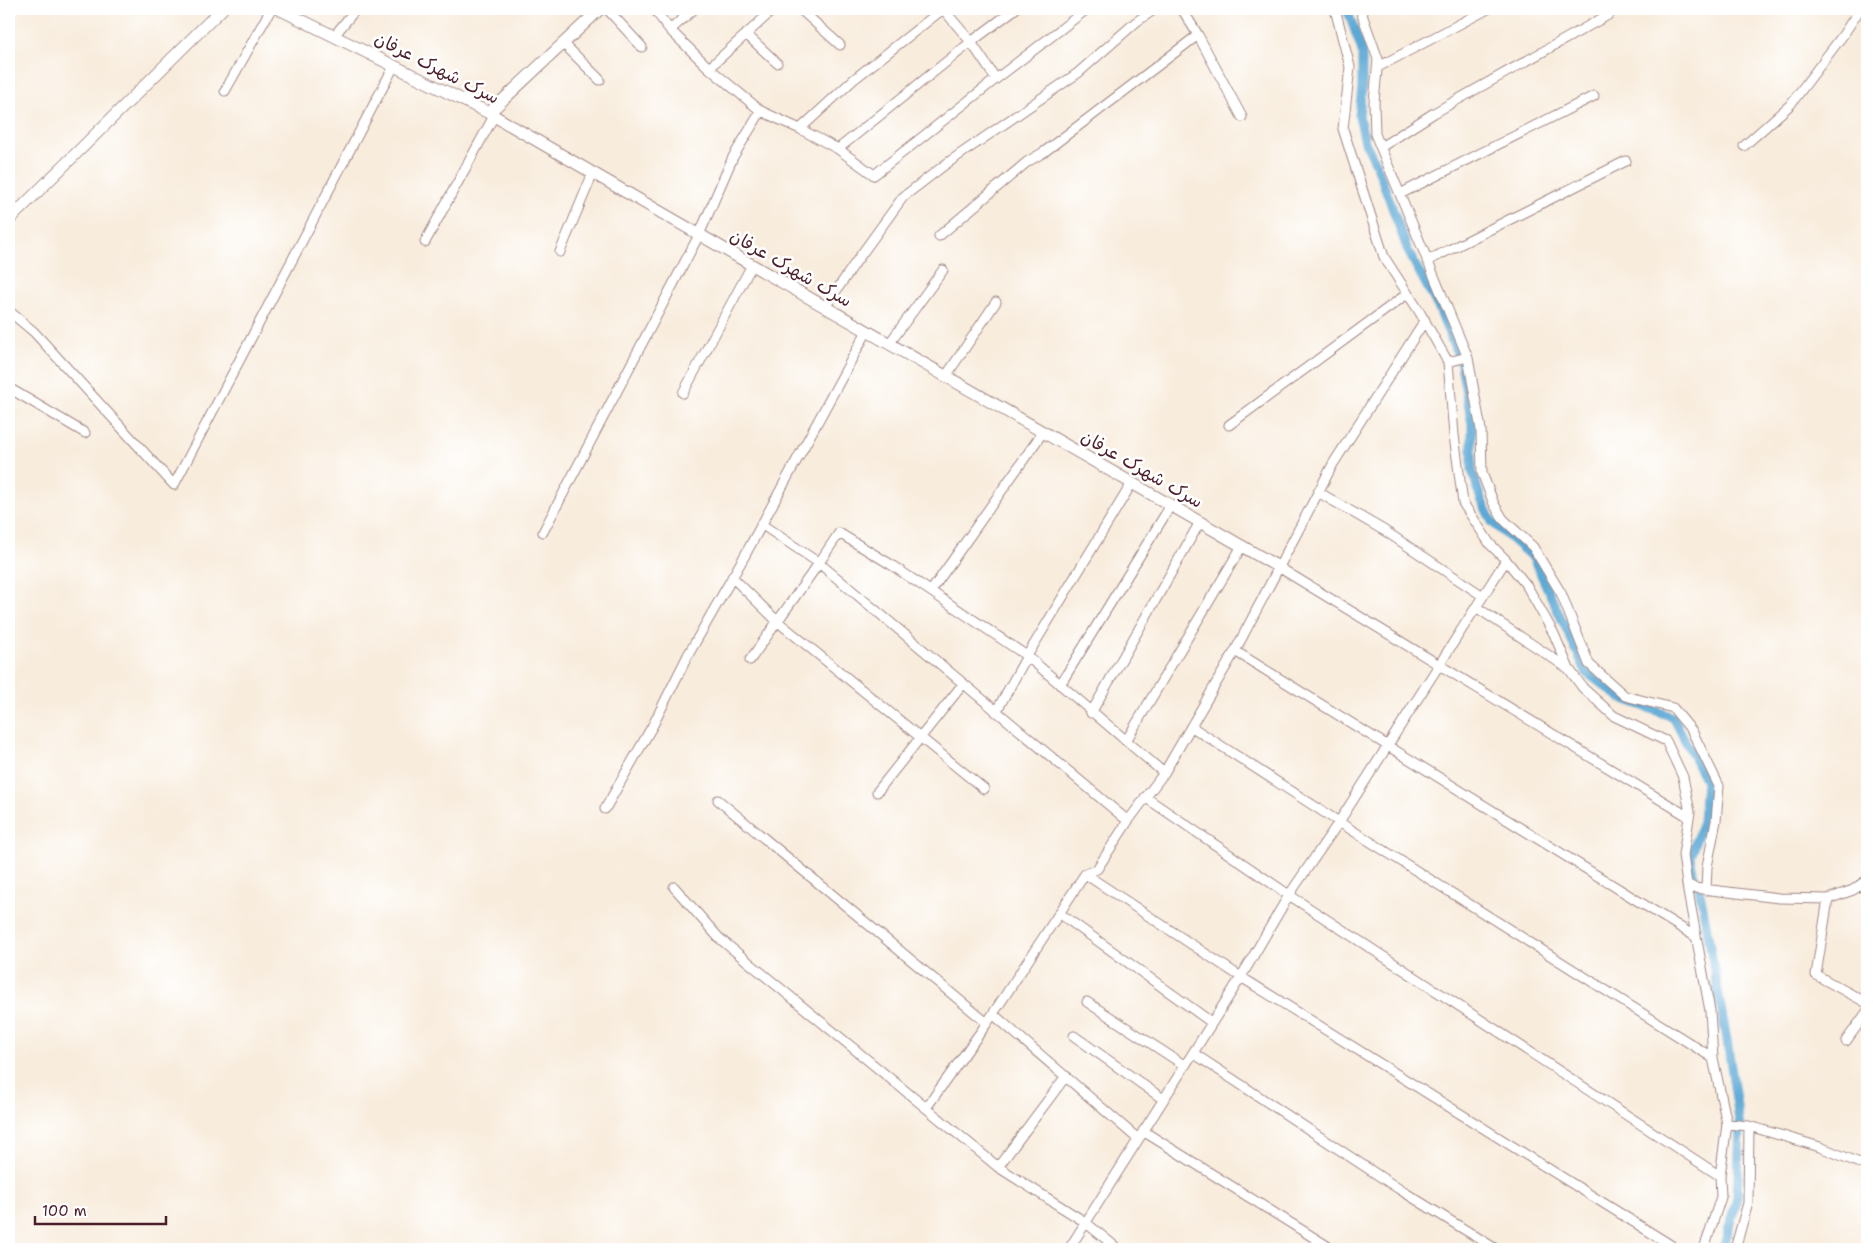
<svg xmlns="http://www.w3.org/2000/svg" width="1876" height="1258" font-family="'Shantell Sans','Playpen Sans Arabic',sans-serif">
<rect width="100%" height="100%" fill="#fff"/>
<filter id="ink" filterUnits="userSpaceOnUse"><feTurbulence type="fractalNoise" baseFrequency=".02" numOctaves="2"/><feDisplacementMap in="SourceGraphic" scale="10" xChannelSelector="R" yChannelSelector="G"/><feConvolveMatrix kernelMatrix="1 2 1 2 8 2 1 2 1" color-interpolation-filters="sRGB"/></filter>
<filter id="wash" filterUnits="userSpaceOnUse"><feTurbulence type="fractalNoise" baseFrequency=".0096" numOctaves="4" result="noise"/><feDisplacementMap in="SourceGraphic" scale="20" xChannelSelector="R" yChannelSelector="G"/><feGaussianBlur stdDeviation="1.12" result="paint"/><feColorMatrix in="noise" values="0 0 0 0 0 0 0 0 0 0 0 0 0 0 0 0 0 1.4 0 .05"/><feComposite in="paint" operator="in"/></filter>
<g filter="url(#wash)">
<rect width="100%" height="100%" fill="#f8ecdc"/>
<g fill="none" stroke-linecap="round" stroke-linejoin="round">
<path stroke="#5da9d5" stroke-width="9" d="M 1347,9 L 1362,51 L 1362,87 L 1359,116 L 1365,142 L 1377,166 L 1408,251 L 1438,307 L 1460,360 L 1472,424 L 1472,470 L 1480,497 L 1492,522 L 1533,558 L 1587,673 L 1621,698 L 1673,717 L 1706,781 L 1703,822 L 1690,856 L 1693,872 L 1701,897 L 1727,1040 L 1740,1126 L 1737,1198 L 1723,1249"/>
</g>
</g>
<g filter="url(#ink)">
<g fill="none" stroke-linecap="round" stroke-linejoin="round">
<g stroke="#a18684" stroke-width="11">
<path id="street" d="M 607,9 L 642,47
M 654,9 L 670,30 L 709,68 L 774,9
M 800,9 L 840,45
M 1182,9 L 1198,35 L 1242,117
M 1335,9 L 1350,67 L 1343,129 L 1384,257 L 1419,311 L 1448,362 L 1454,435 L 1463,503 L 1490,544 L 1506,560 L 1527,586 L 1554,634 L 1569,669 L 1583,688 L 1614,716 L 1666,741 L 1683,777 L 1690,812 L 1683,855 L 1688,892 L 1710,1011 L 1713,1058 L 1727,1124 L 1720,1176 L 1721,1197 L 1704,1249
M 1360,9 L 1378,59 L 1374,102 L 1375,134 L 1468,358 L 1481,430 L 1482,473 L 1494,504 L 1503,519 L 1533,547 L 1561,593 L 1589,664 L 1625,696 L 1673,708 L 1692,731 L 1719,786 L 1716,821 L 1707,867 L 1706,890
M 670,30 L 694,9
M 746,34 L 777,63
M 334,36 L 356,9
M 563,43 L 600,80
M 1378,67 L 1488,9
M 709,68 L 761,111 L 800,129 L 853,80 L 943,9
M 996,79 L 1087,9
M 225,91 L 271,9
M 800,129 L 838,149 L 971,42 L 944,10 L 945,9
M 1744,146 L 1790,105 L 1843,35 L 1860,9
M 1381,147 L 1434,113 L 1608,15 L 1615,9
M 838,149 L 874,175 L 996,79 L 971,42 L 1015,9
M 1400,194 L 1594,96
M 939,236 L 1027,162 L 1044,152 L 1198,35
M 425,242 L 494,116
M 560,252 L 593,173
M 1427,261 L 1626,161
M 825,307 L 858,259 L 903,197 L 946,164 L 1078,73 L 1136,22 L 1155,9
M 9,311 L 34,332 L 174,485 L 394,66
M 889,344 L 943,270
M 1448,362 L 1467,357
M 946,376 L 996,302
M 9,388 L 85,433
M 683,393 L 752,265
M 1229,425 L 1407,294
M 1318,492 L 1385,531 L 1483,596
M 761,524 L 819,563 L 1128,821
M 543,532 L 699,235 L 733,157 L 761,111
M 1280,568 L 1689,817
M 732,577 L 777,621 L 984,789
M 931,591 L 1043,432
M 1476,607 L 1569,669
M 1235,651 L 1696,937
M 750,660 L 819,563 L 839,533 L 890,564 L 1027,656 L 1164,773
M 1060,685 L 1171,505
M 996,712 L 1027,656 L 1132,483
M 1091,713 L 1200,522
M 1192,727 L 1339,822 L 1713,1058
M 1126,741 L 1242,546
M 877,792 L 963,684
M 1145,797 L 1289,895 L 1720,1176
M 718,800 L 987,1023
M 605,809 L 653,725 L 688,655 L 744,557 L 867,331
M 1085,874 L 1241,977 L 1677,1249
M 1687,884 L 1694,888 L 1779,898 L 1828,899 L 1853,890 L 1867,880
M 674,887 L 719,938 L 998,1167 L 1085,1222 L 1118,1249
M 1828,899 L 1816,975 L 1867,1003
M 1059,913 L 1211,1022
M 1087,1002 L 1184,1065
M 993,1014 L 1138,1139
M 1074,1036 L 1163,1099
M 1846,1041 L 1867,1012
M 1193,1053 L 1399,1189 L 1496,1249
M 926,1108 L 987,1023 L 1085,874 L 1097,869 L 1128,821 L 1164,773 L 1235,651 L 1333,464 L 1425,320
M 1727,1124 L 1749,1126 L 1820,1147 L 1867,1166
M 1143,1131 L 1332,1249
M 998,1167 L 1066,1076
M 1069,1249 L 1241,977 L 1289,895 L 1339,822 L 1506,560
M 1735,1249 L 1748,1203 L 1749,1126"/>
</g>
<g stroke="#a18684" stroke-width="13">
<path id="secondary" d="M 279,9 L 489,113 L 752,265 L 1280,568
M 489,113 L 600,9
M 9,220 L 222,9"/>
</g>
<use href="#street" stroke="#fff" stroke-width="9"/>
<use href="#secondary" stroke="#fff" stroke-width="11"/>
</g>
</g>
<g text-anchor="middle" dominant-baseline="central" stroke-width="5" stroke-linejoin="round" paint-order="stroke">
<g font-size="18" fill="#4a1f2b" stroke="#fff">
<text transform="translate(437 68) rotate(27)">سرک شهرک عرفان</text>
<text transform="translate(791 268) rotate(30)">سرک شهرک عرفان</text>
<text transform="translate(1142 469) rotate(30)">سرک شهرک عرفان</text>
</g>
</g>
<rect width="1876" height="1258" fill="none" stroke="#fff" stroke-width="30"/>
<path d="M35 1216v8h131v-8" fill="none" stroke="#4a1f2b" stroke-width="2.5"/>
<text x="42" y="1216" font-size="15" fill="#4a1f2b" stroke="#ffffff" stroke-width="4" paint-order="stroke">100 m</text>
</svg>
